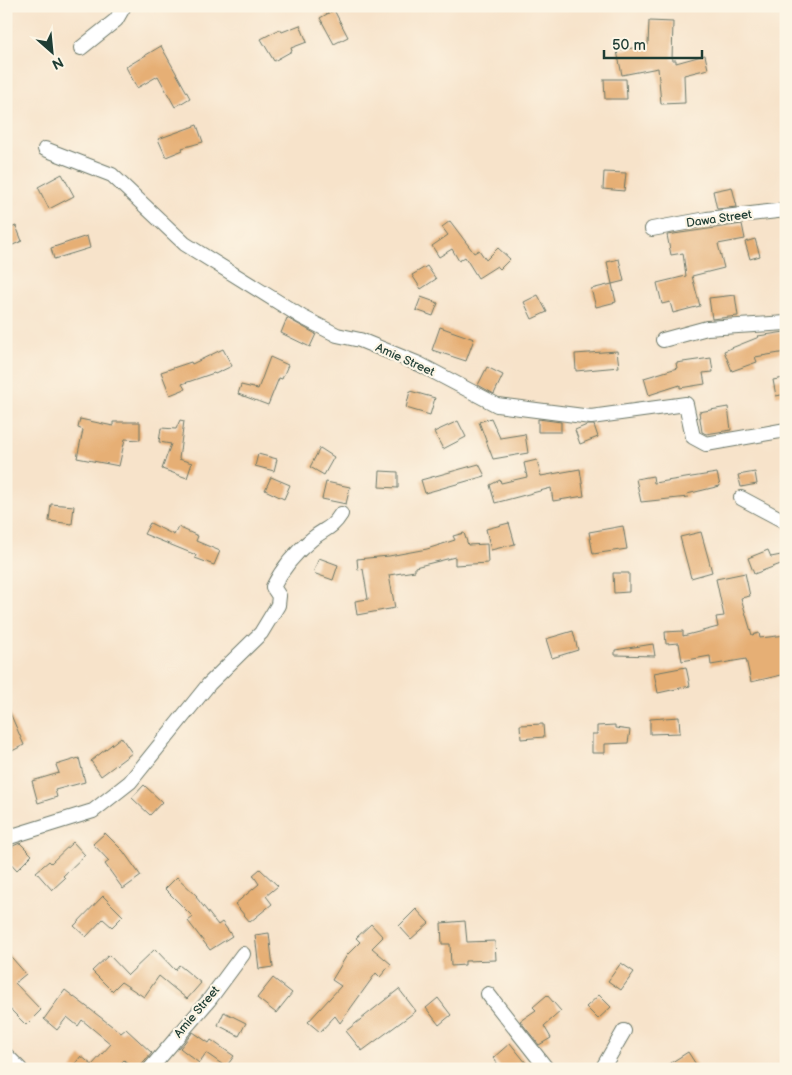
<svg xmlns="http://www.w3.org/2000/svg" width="792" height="1075" font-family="'Balsamiq Sans',sans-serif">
<rect width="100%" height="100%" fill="#fcf5e5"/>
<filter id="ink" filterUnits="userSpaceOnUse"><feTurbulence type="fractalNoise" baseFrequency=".02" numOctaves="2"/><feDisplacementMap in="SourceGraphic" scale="10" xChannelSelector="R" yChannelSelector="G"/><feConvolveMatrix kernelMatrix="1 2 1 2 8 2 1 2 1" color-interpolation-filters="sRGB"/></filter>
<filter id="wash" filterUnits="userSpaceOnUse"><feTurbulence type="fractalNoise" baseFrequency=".0096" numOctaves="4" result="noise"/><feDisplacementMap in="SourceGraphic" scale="20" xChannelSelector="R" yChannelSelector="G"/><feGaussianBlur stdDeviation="1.12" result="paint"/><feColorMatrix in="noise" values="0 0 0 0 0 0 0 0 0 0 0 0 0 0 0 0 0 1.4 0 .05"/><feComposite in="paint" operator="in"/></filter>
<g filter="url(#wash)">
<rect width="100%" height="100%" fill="#f7e3ca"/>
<g id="blocks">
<path fill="#e6af75" d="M 334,10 L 348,37 L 334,44 L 320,18 Z
M 649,21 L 673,22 L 672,60 L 676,60 L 676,63 L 705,55 L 708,69 L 684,75 L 685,103 L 661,104 L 658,68 L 622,75 L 617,51 L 648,45 Z
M 300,25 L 307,42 L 291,48 L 292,51 L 274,61 L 261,39 L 280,29 L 282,32 Z
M 161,46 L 190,98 L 175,107 L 158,76 L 137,88 L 126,67 Z
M 604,79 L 626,79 L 627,99 L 605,99 Z
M 197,125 L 203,142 L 182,148 L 183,150 L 166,157 L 158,139 Z
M 604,172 L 626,173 L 624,191 L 603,189 Z
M 62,174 L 74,196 L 49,209 L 38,187 Z
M 732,187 L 737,207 L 717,209 L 713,191 Z
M 450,221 L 474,253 L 479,250 L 486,260 L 498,248 L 510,259 L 500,269 L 497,266 L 478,278 L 465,257 L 459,261 L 452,249 L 439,257 L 432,246 L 448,235 L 442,227 Z
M 742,224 L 745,239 L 718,244 L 724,268 L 692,276 L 700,306 L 673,313 L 670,302 L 662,304 L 657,283 L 686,276 L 683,253 L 671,255 L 667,235 Z
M 16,226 L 22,241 L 6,248 L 6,230 Z
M 87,236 L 90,248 L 54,259 L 51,248 Z
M 755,239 L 760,256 L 750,259 L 745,242 Z
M 619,259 L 624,281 L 612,284 L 607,262 Z
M 427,266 L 436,279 L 421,289 L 412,275 Z
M 612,284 L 616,302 L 596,307 L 591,289 Z
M 538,295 L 547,312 L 532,319 L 524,302 Z
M 735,295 L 738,316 L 712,319 L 709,298 Z
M 421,297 L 438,303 L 433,316 L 416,310 Z
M 287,318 L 316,334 L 310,347 L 281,333 Z
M 440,327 L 474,339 L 466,361 L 432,350 Z
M 785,332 L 786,352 L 755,357 L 757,362 L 732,371 L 724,351 L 759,337 L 758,336 Z
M 223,349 L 232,366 L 215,374 L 214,373 L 182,384 L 185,389 L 170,395 L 161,372 L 191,362 L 192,364 Z
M 617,351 L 619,367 L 576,371 L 575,354 Z
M 270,357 L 288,365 L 282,379 L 279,378 L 268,405 L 238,394 L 241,385 L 258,389 Z
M 711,358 L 713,372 L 703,373 L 705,384 L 680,388 L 680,385 L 649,395 L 644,378 L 677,368 L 676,363 Z
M 487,367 L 503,375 L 494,394 L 478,385 Z
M 784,378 L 786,394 L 776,396 L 773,380 Z
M 410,391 L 435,398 L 430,415 L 406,408 Z
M 728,407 L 731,430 L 706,434 L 702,432 L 699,412 Z
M 491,418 L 500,438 L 525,434 L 528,453 L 493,459 L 479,422 Z
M 80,419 L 113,426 L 113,422 L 140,422 L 140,440 L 125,439 L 119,466 L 77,458 L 83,430 L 78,428 Z
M 538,419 L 561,422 L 561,432 L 538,432 Z
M 180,420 L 184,421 L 179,459 L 192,463 L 187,478 L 162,469 L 171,444 L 159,442 L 161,428 L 176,429 Z
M 458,421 L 466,437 L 443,449 L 434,432 Z
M 587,425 L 594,425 L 598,437 L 580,444 L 575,430 Z
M 320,448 L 334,457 L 324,475 L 310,467 Z
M 258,454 L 277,459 L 274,471 L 255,466 Z
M 537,460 L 541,476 L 580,469 L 584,496 L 553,501 L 551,488 L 495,503 L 490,485 L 500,480 L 501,483 L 527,477 L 524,463 Z
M 479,464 L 485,476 L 425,493 L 421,480 Z
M 380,471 L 398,472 L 398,488 L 379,487 Z
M 755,472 L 757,484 L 741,487 L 738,475 Z
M 717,473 L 720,486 L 687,494 L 688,497 L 641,502 L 636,479 L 653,476 L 654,483 Z
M 271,477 L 290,485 L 284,499 L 265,490 Z
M 326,482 L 350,487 L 346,504 L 322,499 Z
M 51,504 L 74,506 L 72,524 L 49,521 Z
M 150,523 L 174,535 L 178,527 L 198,536 L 196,541 L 220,551 L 214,565 L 195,558 L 196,555 L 144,534 Z
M 509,523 L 515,544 L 491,550 L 486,529 Z
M 623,526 L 627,549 L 593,554 L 589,532 Z
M 701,532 L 712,572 L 691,578 L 680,537 Z
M 464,533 L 468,545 L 487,544 L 488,563 L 455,565 L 455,557 L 415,567 L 415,571 L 389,575 L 395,608 L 357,615 L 355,601 L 368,599 L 363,569 L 358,570 L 357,559 L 389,556 L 427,549 L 455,540 L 453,536 Z
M 768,550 L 771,557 L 786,554 L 786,562 L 754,574 L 748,558 Z
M 319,558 L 338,565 L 333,580 L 313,573 Z
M 613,573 L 629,573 L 629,592 L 614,593 Z
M 745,573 L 750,596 L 741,598 L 752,635 L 759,633 L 760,638 L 786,635 L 786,674 L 751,682 L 746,659 L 711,665 L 710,656 L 682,661 L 679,643 L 666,644 L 665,632 L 683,631 L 683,636 L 718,627 L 716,617 L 724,616 L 716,579 Z
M 573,631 L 578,650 L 552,658 L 546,639 Z
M 653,644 L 655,656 L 615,655 L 615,650 Z
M 686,667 L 690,686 L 658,693 L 654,673 Z
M 7,706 L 24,745 L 6,754 L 6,706 Z
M 679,717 L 680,733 L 650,734 L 650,719 Z
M 543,724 L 544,737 L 521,739 L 520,725 Z
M 615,725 L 615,728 L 630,730 L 628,743 L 605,744 L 605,753 L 592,753 L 592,734 L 597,734 L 597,726 Z
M 121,737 L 132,753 L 101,776 L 91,761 Z
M 79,758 L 85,782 L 55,790 L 57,797 L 38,803 L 32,781 L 59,773 L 56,765 Z
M 144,785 L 162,802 L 150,815 L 132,798 Z
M 105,833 L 123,851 L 141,876 L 123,889 L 105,864 L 109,861 L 93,844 Z
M 73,842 L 85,855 L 63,876 L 65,878 L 52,890 L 36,872 L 49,861 L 51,863 Z
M 20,843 L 32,855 L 17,870 L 6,858 L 6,849 Z
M 260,869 L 278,886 L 266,896 L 272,904 L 250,922 L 235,904 L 259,884 L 253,875 Z
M 177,877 L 197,896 L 196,897 L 218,925 L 222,922 L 232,936 L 210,950 L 188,921 L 193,917 L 165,889 Z
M 103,896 L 123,916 L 112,927 L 103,919 L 86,937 L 74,926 Z
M 416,909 L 429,923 L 411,939 L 399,926 Z
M 465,921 L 467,942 L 495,941 L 496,960 L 465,961 L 465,965 L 451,966 L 450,944 L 442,944 L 441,923 Z
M 371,924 L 383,937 L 372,948 L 391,964 L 380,977 L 376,973 L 340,1023 L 335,1016 L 320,1032 L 308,1022 L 341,986 L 332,980 L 347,955 L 360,942 L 356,938 Z
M 269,933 L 273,967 L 259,969 L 255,935 Z
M 155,949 L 175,970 L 179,965 L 201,983 L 187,999 L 159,976 L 144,997 L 121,982 L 112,991 L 92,971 L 109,955 L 128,975 Z
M 6,951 L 26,974 L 15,983 L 41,1010 L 26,1025 L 6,1005 Z
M 621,963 L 634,972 L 621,990 L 608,981 Z
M 273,978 L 292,993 L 276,1013 L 257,998 Z
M 399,989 L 416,1011 L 362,1051 L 346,1031 Z
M 65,990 L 121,1033 L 126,1029 L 152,1053 L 138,1069 L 134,1069 L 124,1060 L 115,1069 L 71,1069 L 81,1056 L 92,1065 L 111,1044 L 82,1020 L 78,1026 L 67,1017 L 57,1030 L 44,1019 Z
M 547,995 L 561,1011 L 544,1026 L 551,1038 L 539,1045 L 520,1021 L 536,1010 L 533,1007 Z
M 599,995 L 611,1007 L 598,1019 L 586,1007 Z
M 438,998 L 451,1015 L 439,1025 L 426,1008 Z
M 224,1012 L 246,1023 L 239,1036 L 218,1025 Z
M 193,1032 L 209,1043 L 211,1040 L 234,1056 L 226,1067 L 206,1053 L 199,1063 L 180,1048 Z
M 510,1043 L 518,1053 L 531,1069 L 502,1069 L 493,1058 Z
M 688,1052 L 699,1069 L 661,1069 Z"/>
</g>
</g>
<g filter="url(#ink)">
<use href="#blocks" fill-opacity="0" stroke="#6b7768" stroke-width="1"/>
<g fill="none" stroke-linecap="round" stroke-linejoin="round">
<g stroke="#6b7768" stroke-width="16">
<path id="minor" d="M 81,48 L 116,20 L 124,6
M 45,149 L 112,175 L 185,244 L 302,317 L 337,335 L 360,340 L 419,364 L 497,405 L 591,417 L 686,404 L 693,437 L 706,444 L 786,430
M 652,229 L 707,219 L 786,210
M 663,340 L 707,328 L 786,323
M 741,498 L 786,522
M 6,838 L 93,811 L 130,782 L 209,684 L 261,633 L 278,605 L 279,596 L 273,587 C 282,569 296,552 312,539 C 325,528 331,530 341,514
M 488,994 L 547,1069
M 6,1055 L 20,1069
M 150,1069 L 209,1000 L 243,954
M 602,1069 L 624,1031"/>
</g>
<use href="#minor" stroke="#fff" stroke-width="14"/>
</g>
</g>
<g text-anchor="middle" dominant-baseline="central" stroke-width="4.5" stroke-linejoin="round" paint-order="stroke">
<g font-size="12" fill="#1f3d34" stroke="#fcf5e5">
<text transform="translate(719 219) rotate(-8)">Dawa Street</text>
<text transform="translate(405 360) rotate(24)">Amie Street</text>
<text transform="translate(197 1012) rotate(-50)">Amie Street</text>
</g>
</g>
<rect width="792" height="1075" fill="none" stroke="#fcf5e5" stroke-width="25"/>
<g transform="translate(52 52) rotate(153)" stroke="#fcf5e5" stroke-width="4" paint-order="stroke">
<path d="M0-4L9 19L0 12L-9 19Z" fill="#1f3d34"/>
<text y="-8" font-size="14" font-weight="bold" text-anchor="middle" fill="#1f3d34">N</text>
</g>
<path d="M604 50v8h98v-8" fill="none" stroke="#1f3d34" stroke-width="2.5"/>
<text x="612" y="50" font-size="15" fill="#1f3d34" stroke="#fcf5e5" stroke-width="4" paint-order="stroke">50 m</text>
</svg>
